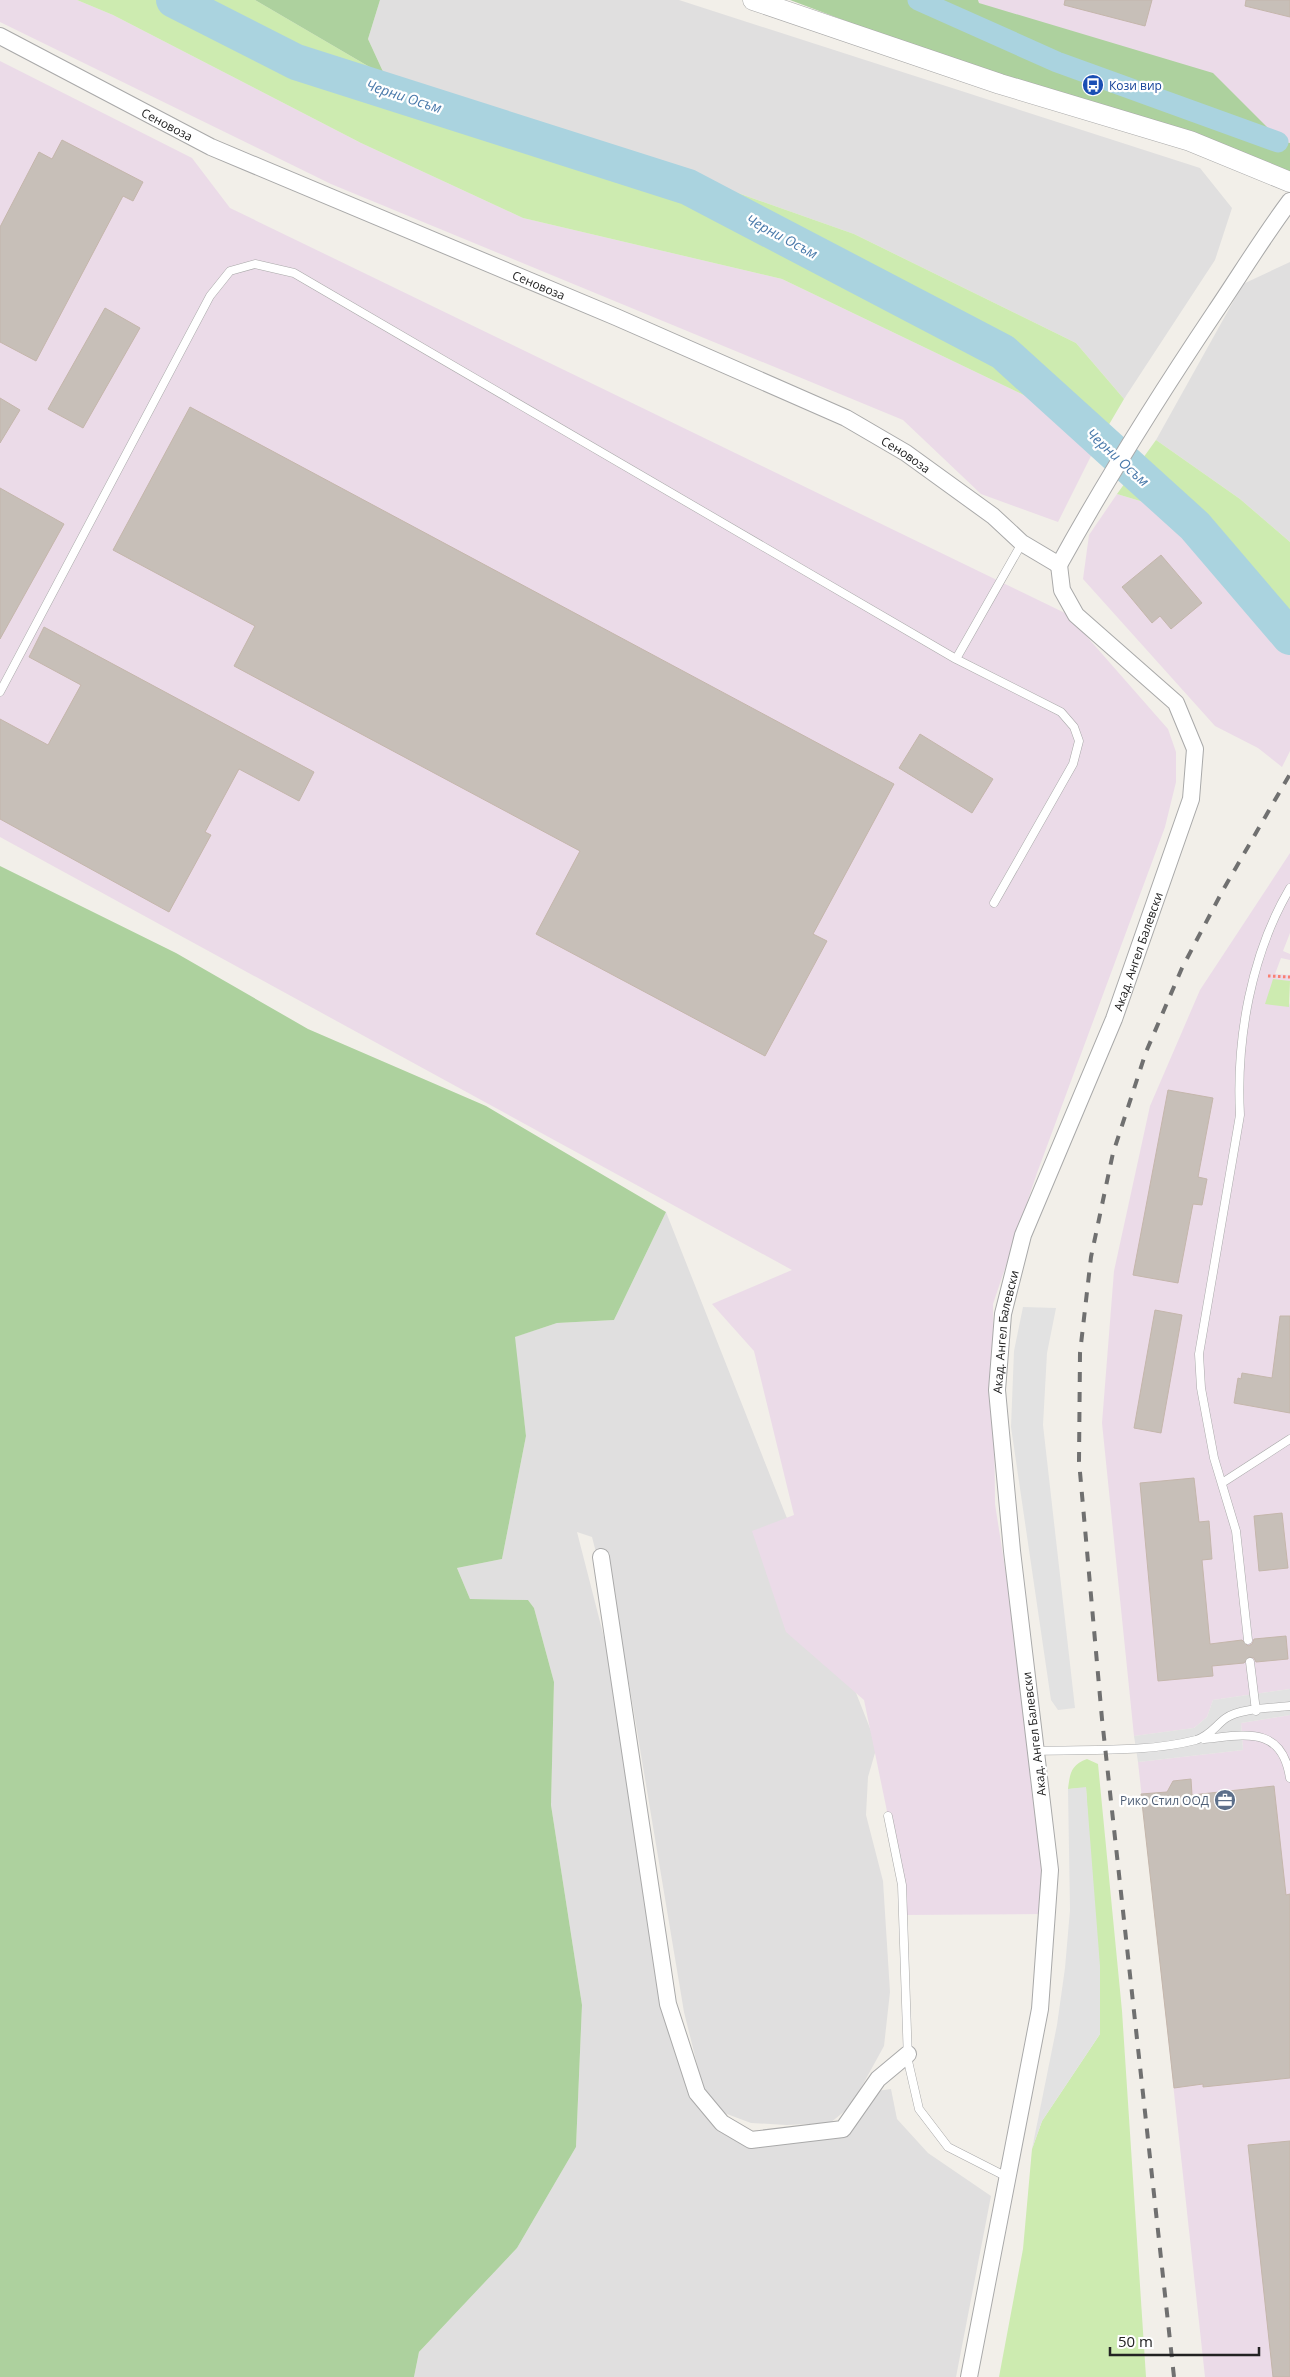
<svg xmlns="http://www.w3.org/2000/svg" width="1290" height="2377" font-family="'Open Sans',sans-serif">
<rect width="100%" height="100%" fill="#f2efe9"/>
<path fill="#e0dfdf" d="M 380,0 L 679,0 L 1200,168 L 1232,208 L 1215,260 L 1124,399 L 1076,343 L 854,234 L 658,165 L 385,76 L 368,39 Z
M 1290,262 L 1290,542 L 1240,499 L 1156,440 L 1243,284 Z
M 666,1212 L 877,1746 L 868,1777 L 866,1815 L 883,1881 L 890,1992 L 884,2046 L 851,2106 L 830,2123 L 787,2125 L 751,2123 L 719,2111 L 703,2088 L 684,2012 L 628,1677 L 592,1537 L 577,1532 L 616,1684 L 660,1931 L 678,2059 L 702,2112 L 748,2143 L 773,2144 L 832,2138 L 856,2124 L 877,2091 L 891,2089 L 897,2119 L 928,2153 L 991,2196 L 956,2377 L 414,2377 L 419,2352 L 517,2248 L 576,2147 L 582,2005 L 551,1805 L 554,1682 L 534,1608 L 528,1600 L 470,1599 L 457,1568 L 502,1559 L 526,1436 L 514,1337 L 557,1323 L 614,1320 Z"/>
<path fill="#ebdbe8" d="M 0,0 L 77,0 L 113,15 L 361,143 L 523,218 L 782,279 L 1030,398 L 1094,450 L 1058,522 L 981,494 L 903,420 L 331,184 L 0,22 Z
M 978,0 L 1290,0 L 1290,143 L 979,3 Z
M 0,61 L 192,158 L 230,208 L 1067,614 L 1168,729 L 1176,752 L 1176,782 L 1165,827 L 1037,1173 L 993,1304 L 995,1504 L 1040,1791 L 1044,1914 L 904,1915 L 888,1816 L 864,1700 L 786,1632 L 752,1531 L 794,1515 L 754,1351 L 712,1304 L 792,1270 L 0,837 Z
M 1117,494 L 1160,507 L 1268,589 L 1290,618 L 1290,751 L 1282,767 L 1258,748 L 1215,726 L 1083,579 L 1089,535 Z
M 1290,853 L 1290,933 L 1283,951 L 1290,954 L 1290,960 L 1281,958 L 1275,974 L 1290,975 L 1290,981 L 1273,980 L 1289,1006 L 1290,1002 L 1290,1689 L 1213,1700 L 1207,1717 L 1194,1728 L 1134,1736 L 1102,1423 L 1114,1271 L 1150,1106 L 1200,990 Z
M 1290,1715 L 1290,2377 L 1205,2377 L 1138,1762 L 1243,1750 L 1241,1723 Z"/>
<path fill="#cdebb0" d="M 77,0 L 255,0 L 385,76 L 658,165 L 854,234 L 1076,343 L 1124,399 L 1094,450 L 1030,398 L 782,279 L 523,218 L 361,143 L 113,15 Z
M 1156,440 L 1240,499 L 1290,542 L 1290,618 L 1268,589 L 1160,507 L 1117,494 Z
M 1273,979 L 1290,981 L 1289,1007 L 1265,1004 Z
M 1087,1759 L 1098,1764 L 1122,2011 L 1146,2377 L 999,2377 L 1023,2249 L 1032,2149 L 1042,2121 L 1100,2034 L 1086,1788 L 1068,1789 C 1070,1773 1071,1765 1087,1759 Z"/>
<path fill="#add19e" d="M 255,0 L 380,0 L 368,39 L 385,76 Z
M 790,0 L 978,0 L 979,3 L 1213,73 L 1281,141 L 1290,143 L 1290,179 L 1275,182 Z
M 0,866 L 176,953 L 308,1029 L 486,1106 L 666,1212 L 614,1320 L 557,1323 L 515,1337 L 526,1436 L 502,1559 L 457,1568 L 470,1599 L 528,1600 L 534,1608 L 554,1682 L 551,1805 L 582,2005 L 576,2147 L 517,2248 L 419,2352 L 414,2377 L 0,2377 Z"/>
<path fill="#e2e2e2" d="M 1023,1307 L 1056,1308 L 1047,1353 L 1043,1425 L 1075,1708 L 1058,1710 L 1051,1700 L 1011,1427 L 1014,1351 Z
M 1290,1689 L 1290,1715 L 1241,1723 L 1243,1750 L 1138,1762 L 1134,1736 L 1194,1728 L 1207,1717 L 1213,1700 Z
M 1086,1787 L 1100,1966 L 1100,2034 L 1042,2121 L 1032,2149 L 1057,2025 L 1065,1968 L 1070,1910 L 1068,1789 Z"/>
<g fill="none" stroke-linecap="round" stroke-linejoin="round">
<path stroke="#aad3df" stroke-width="21" d="M 918,0 L 1057,62 L 1278,142"/>
<path stroke="#aad3df" stroke-width="36" d="M 174,0 L 296,62 L 688,187 L 1003,352 L 1195,526 L 1290,637"/>
</g>
<path fill="#c7bfb8" stroke="#c4b6ab" d="M 1065,0 L 1152,0 L 1145,26 L 1064,5 Z
M 1246,0 L 1290,0 L 1290,17 L 1245,6 Z
M 62,140 L 143,182 L 133,201 L 123,196 L 36,361 L 0,342 L 0,227 L 39,152 L 52,159 Z
M 105,308 L 140,328 L 83,428 L 48,409 Z
M 0,398 L 20,410 L 0,443 Z
M 190,407 L 894,784 L 813,934 L 827,941 L 765,1056 L 536,934 L 580,851 L 234,666 L 255,626 L 113,550 Z
M 0,488 L 64,524 L 0,639 Z
M 1161,555 L 1202,603 L 1171,629 L 1160,616 L 1152,623 L 1122,587 Z
M 44,627 L 314,772 L 299,801 L 239,769 L 205,832 L 211,835 L 169,912 L 0,819 L 0,719 L 48,745 L 81,685 L 29,657 Z
M 920,734 L 993,779 L 972,813 L 899,768 Z
M 1168,1090 L 1213,1098 L 1198,1177 L 1207,1179 L 1202,1205 L 1193,1204 L 1178,1283 L 1133,1275 Z
M 1155,1310 L 1182,1315 L 1161,1433 L 1134,1428 Z
M 1280,1316 L 1290,1316 L 1290,1413 L 1234,1403 L 1238,1378 L 1241,1379 L 1242,1373 L 1272,1378 Z
M 1194,1478 L 1199,1522 L 1209,1521 L 1212,1559 L 1202,1560 L 1210,1644 L 1242,1640 L 1248,1646 L 1252,1644 L 1254,1639 L 1286,1636 L 1288,1659 L 1256,1662 L 1254,1658 L 1249,1657 L 1244,1663 L 1212,1666 L 1213,1676 L 1158,1681 L 1140,1483 Z
M 1282,1513 L 1288,1568 L 1259,1571 L 1254,1516 Z
M 1191,1779 L 1192,1795 L 1274,1786 L 1286,1895 L 1290,1894 L 1290,2078 L 1203,2087 L 1203,2084 L 1174,2088 L 1141,1794 L 1167,1792 L 1173,1781 Z
M 1290,2141 L 1290,2377 L 1273,2377 L 1248,2145 Z"/>
<g fill="none" stroke-linecap="round" stroke-linejoin="round">
<g stroke="#a9a9a9" stroke-width="9">
<path id="service" d="M 956,659 L 1022,543
M 0,692 L 210,296 L 230,271 L 255,264 L 294,273 L 956,659 L 1061,712 L 1074,727 L 1079,741 L 1073,764 L 994,903
M 1222,1483 L 1290,1439
M 1248,1640 L 1236,1531 L 1214,1458 L 1201,1388 L 1199,1354 L 1240,1115 C 1236,1039 1251,954 1290,888
M 1250,1662 L 1256,1711
M 1204,1739 C 1245,1735 1282,1725 1290,1778
M 1036,1751 C 1089,1749 1145,1753 1196,1740 C 1210,1736 1216,1725 1226,1718 C 1240,1708 1274,1708 1290,1706
M 888,1816 L 902,1885 L 908,2061 L 919,2109 L 948,2147 L 1007,2177"/>
</g>
<g stroke="#a9a9a9" stroke-width="18">
<g id="minor">
<path id="s1" d="M 0,36 L 211,147 L 616,317 L 846,418 L 906,453 L 993,516 L 1022,543 L 1059,565"/>
<path d="M 1059,565 C 1107,478 1160,394 1215,312 C 1240,275 1263,237 1290,201"/>
<path d="M 601,1557 L 668,2004 L 697,2093 L 722,2123 L 751,2140 L 843,2129 L 878,2079 L 908,2054"/>
<path id="s2" d="M 969,2377 L 1040,2009 L 1050,1870 L 1012,1551 L 997,1390 L 1003,1314 L 1023,1235 L 1114,1019 L 1191,799 L 1195,749 L 1176,703 L 1076,615 L 1062,590 L 1059,565"/>
</g>
</g>
<g stroke="#a9a9a9" stroke-width="21">
<path id="tertiary" d="M 753,0 L 1000,84 L 1190,141 L 1290,182"/>
</g>
<path stroke="#fa8072" stroke-width="3" stroke-dasharray="2.5 2.5" stroke-linecap="butt" d="M 1268,976 L 1290,977"/>
<use href="#service" stroke="#fff" stroke-width="8"/>
<use href="#minor" stroke="#fff" stroke-width="16"/>
<use href="#tertiary" stroke="#fff" stroke-width="20"/>
<path stroke="#707070" stroke-width="4" stroke-dasharray="10 10" stroke-linecap="butt" d="M 1174,2377 L 1102,1719 L 1079,1461 L 1080,1353 L 1091,1257 L 1113,1153 L 1146,1052 L 1182,968 L 1223,890 L 1290,774"/>
</g>
<defs>
<g id="bus-disc" transform="scale(1.125)"><circle r="9.5" fill="#1a4fb4" stroke="#fff"/><path d="M-5-6H5V4H4V6H2V4H-2V6H-4V4H-5ZM-3.5-4V0h7V-4ZM-3.5 1.2v1.5H-2V1.2ZM2 1.2v1.5H3.5V1.2Z" fill="#fff"/></g>
<g id="office-disc" transform="scale(1.125)"><circle r="9.5" fill="#5c6f8a" stroke="#fff"/><path d="M-6-3h4V-5.5h4V-3h4V5H-6ZM-1-4.5V-3h2v-1.5ZM-6 0V1H6V0Z" fill="#fff"/></g>
</defs>
<g fill-rule="evenodd">
<use href="#bus-disc" x="1093" y="85"/>
<use href="#office-disc" x="1225" y="1800"/>
</g>
<g text-anchor="middle" dominant-baseline="central" stroke-width="4.5" stroke-linejoin="round" paint-order="stroke">
<g font-size="12" fill="#164399" stroke="#fff" text-anchor="start">
<text x="1109" y="85">Кози вир</text>
</g>
<g font-size="12" fill="#222" stroke="#fff">
<text stroke="none"><textPath href="#s1" startOffset="189">Сеновоза</textPath></text>
<text stroke="none"><textPath href="#s1" startOffset="594">Сеновоза</textPath></text>
<text stroke="none"><textPath href="#s1" startOffset="999">Сеновоза</textPath></text>
<text stroke="none"><textPath href="#s2" startOffset="1461">Акад. Ангел Балевски</textPath></text>
<text stroke="none"><textPath href="#s2" startOffset="1056">Акад. Ангел Балевски</textPath></text>
<text transform="translate(1034 1734) rotate(-97)">Акад. Ангел Балевски</text>
</g>
<g font-size="12" fill="#4e5e75" stroke="#fff" text-anchor="end">
<text x="1209" y="1800">Рико Стил ООД</text>
</g>
<g font-size="14" font-style="italic" fill="#4a7aab" stroke="#fff">
<text transform="translate(404 96) rotate(18)">Черни Осъм</text>
<text transform="translate(782 236) rotate(28)">Черни Осъм</text>
<text transform="translate(1118 457) rotate(42)">Черни Осъм</text>
</g>
</g>
<path d="M1110 2347v8h149v-8" fill="none" stroke="#222222" stroke-width="2.5"/>
<text x="1118" y="2347" font-size="15" fill="#222222" stroke="#ffffff" stroke-width="4" paint-order="stroke">50 m</text>
</svg>
